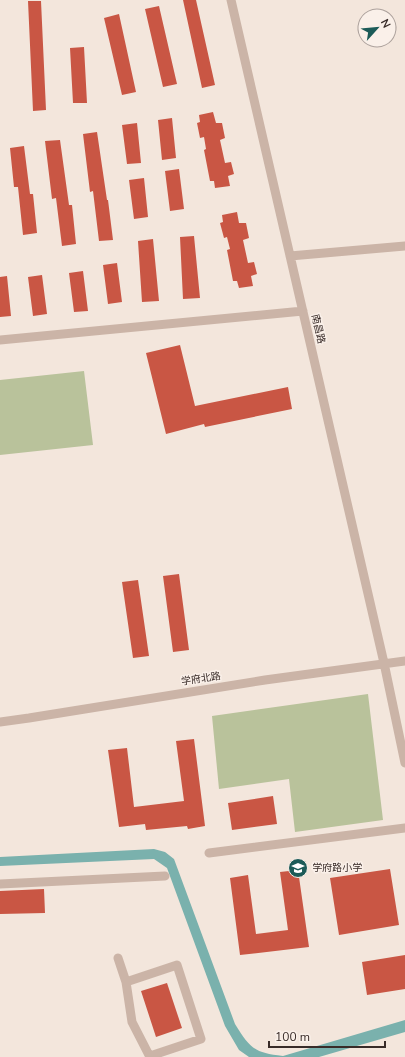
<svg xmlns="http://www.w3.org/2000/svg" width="405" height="1057" font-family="'Nunito Sans','Noto Sans SC',sans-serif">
<rect width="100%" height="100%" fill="#f3e6dc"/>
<path fill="#b9c29b" d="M 84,371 L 93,445 L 0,455 L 0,380 Z
M 368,694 L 383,820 L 295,832 L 289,779 L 219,789 L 212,716 Z"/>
<path fill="#7ab1ad" d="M 154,849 L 165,852 L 174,859 L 235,1024 C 250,1048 254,1053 283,1056 L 405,1020 L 405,1032 L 319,1057 L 249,1057 L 239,1050 L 225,1026 L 167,868 L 154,859 L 0,866 L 0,857 Z"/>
<path fill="#c95644" d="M 183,0 L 196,0 L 215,85 L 202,88 Z
M 28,1 L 41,1 L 46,110 L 33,111 Z
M 159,6 L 177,84 L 163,87 L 145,9 Z
M 119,14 L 136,92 L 122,95 L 104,18 Z
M 84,47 L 87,103 L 73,103 L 70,48 Z
M 213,112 L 216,123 L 222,123 L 225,138 L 220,140 L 225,163 L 231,162 L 234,174 L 228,176 L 230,186 L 215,188 L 214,181 L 210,181 L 204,150 L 206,149 L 204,137 L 200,138 L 197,123 L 200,122 L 199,115 Z
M 172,118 L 176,158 L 162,160 L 158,120 Z
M 137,123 L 141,163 L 127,164 L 122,125 Z
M 97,132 L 107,200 L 108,200 L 113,240 L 99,241 L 93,191 L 90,192 L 83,134 Z
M 60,140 L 69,205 L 72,205 L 76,244 L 62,246 L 56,198 L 52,199 L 45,141 Z
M 24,146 L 30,194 L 33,194 L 37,233 L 23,235 L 18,187 L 14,187 L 10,148 Z
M 179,169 L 184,209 L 170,211 L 165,171 Z
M 144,178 L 148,217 L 134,219 L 129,180 Z
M 237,212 L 239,223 L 246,223 L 249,238 L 243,240 L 248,263 L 254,262 L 257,274 L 251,276 L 253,286 L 239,288 L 237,281 L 233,281 L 227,250 L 230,249 L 227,237 L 224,238 L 220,223 L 223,222 L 222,215 Z
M 194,236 L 200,298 L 183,299 L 180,237 Z
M 153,239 L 159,301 L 142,302 L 138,241 Z
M 117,263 L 122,302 L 108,304 L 103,265 Z
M 83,271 L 88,311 L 74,312 L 69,273 Z
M 42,275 L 47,314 L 33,316 L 28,277 Z
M 7,276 L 11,316 L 0,317 L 0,277 Z
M 180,345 L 195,406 L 288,387 L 292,409 L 205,427 L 204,424 L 166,434 L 146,353 Z
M 179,574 L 189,650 L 173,652 L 163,576 Z
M 138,580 L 149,656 L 133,658 L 122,582 Z
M 194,739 L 205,826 L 188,829 L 187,826 L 146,830 L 145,824 L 119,827 L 108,750 L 127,748 L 134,807 L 184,801 L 176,741 Z
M 273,796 L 277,824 L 232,830 L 228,803 Z
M 390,869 L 399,925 L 339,935 L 330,878 Z
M 298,870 L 309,947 L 240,955 L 230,878 L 248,875 L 256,934 L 288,930 L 280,872 Z
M 44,889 L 45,913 L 0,914 L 0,891 Z
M 405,955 L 405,989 L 367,995 L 362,962 Z
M 167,983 L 182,1028 L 156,1037 L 141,991 Z"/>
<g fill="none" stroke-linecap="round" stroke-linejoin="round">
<path stroke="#cbb4a7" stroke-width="9" d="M 231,0 L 384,663 L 405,763
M 290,256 L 405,246
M 0,340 L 303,311
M 0,722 L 29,718 L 265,680 L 405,661
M 209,853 L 405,828
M 0,884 L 165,876
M 118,958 L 126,982 L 132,1022 L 150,1057
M 126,982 L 177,965 L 201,1039 L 150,1056"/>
</g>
<defs>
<g id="school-disc" transform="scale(1)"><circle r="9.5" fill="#1c5b58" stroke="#faf0e9"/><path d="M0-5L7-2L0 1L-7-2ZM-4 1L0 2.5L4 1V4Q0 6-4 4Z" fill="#fff"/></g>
</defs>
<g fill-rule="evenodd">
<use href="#school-disc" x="298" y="868"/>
</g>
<g text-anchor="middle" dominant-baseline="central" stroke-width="3" stroke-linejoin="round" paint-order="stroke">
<g font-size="10" fill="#382b28" stroke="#faf0e9">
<text transform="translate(318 329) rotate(77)">南昌路</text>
<text transform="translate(201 679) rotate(-9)">学府北路</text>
</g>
<g font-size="10" fill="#382b28" stroke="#faf0e9" text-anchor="start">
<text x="312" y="868">学府路小学</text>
</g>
</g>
<g transform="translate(377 28) rotate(63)"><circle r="19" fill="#faf0e9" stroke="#aca19c"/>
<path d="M0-3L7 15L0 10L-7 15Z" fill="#1c5b58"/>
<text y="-6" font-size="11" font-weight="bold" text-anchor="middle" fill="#382b28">N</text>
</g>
<path d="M269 1041v6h116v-6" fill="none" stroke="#382b28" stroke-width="2"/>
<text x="275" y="1041" font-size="12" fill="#382b28" stroke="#faf0e9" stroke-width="3" paint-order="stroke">100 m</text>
</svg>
